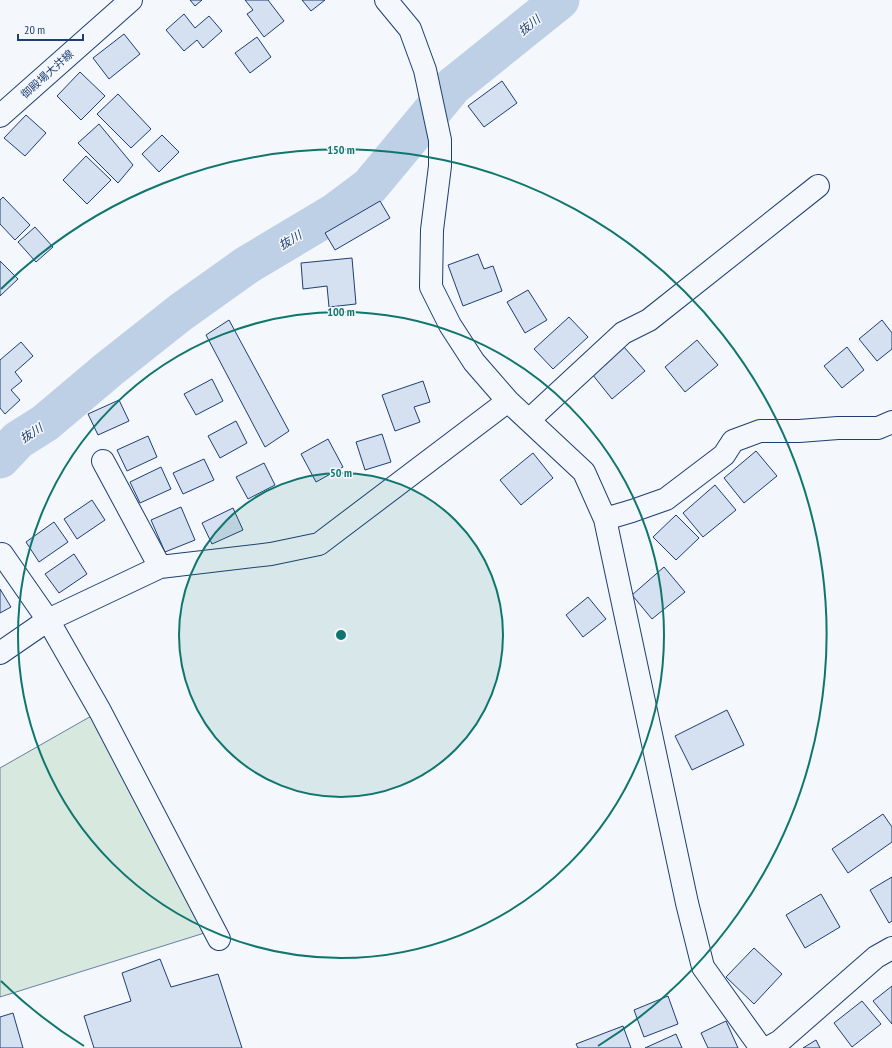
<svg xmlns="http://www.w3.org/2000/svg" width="892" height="1048" font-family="'PT Sans Narrow','Noto Sans JP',sans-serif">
<rect width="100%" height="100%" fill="#f4f7fb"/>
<path fill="#d7e8df" stroke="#687fa3" d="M 100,711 L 214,930 L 0,997 L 0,768 Z"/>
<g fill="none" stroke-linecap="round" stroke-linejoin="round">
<path stroke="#bed0e5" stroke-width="39" d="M 0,459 L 18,440 L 45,423 L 109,369 L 181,312 L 247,265 L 334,213 L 370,186 L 453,86 L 560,0"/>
</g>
<path fill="#d5e0f0" stroke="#1d3f73" d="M 190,0 L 202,0 L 195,6 Z
M 245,0 L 268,0 L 284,21 L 264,37 L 247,14 L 253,10 Z
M 302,0 L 325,0 L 311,11 Z
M 184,14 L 195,28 L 209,16 L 222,31 L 203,48 L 197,40 L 184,51 L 166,30 Z
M 124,34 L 140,54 L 109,79 L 93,58 Z
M 257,37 L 271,57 L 250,73 L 235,53 Z
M 80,72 L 105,96 L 81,120 L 57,96 Z
M 502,81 L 517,103 L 484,127 L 468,106 Z
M 118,94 L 151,129 L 131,148 L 97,114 Z
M 26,115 L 46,133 L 25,156 L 4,138 Z
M 99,124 L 133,165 L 118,183 L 78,143 Z
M 162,135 L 179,152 L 159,172 L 142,154 Z
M 86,156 L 111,180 L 87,204 L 63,180 Z
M 3,197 L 30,225 L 15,240 L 0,224 L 0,200 Z
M 380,201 L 390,218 L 335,250 L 325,233 Z
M 35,227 L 53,247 L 36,262 L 18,242 Z
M 478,254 L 484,269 L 493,266 L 502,291 L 463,306 L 448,265 Z
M 352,258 L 356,304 L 329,307 L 327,286 L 303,289 L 301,263 Z
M 0,261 L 18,279 L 0,296 Z
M 528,290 L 547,320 L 525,333 L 507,302 Z
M 569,317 L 588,337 L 553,369 L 534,349 Z
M 229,320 L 289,431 L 265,447 L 206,335 Z
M 882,320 L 892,333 L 892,349 L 877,361 L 859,339 Z
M 697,340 L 718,365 L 685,392 L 665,367 Z
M 21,342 L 33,356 L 15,372 L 22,381 L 11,390 L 20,400 L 5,414 L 0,408 L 0,360 Z
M 624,347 L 645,371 L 612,399 L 592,374 Z
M 847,347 L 864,370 L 842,388 L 824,366 Z
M 212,379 L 223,401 L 196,415 L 184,394 Z
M 423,381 L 430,402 L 414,407 L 420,422 L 395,431 L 382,395 Z
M 119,400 L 129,421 L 98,435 L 88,414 Z
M 236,421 L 247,443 L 220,458 L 208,436 Z
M 382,434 L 391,462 L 365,470 L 356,442 Z
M 148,436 L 157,457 L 127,471 L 117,450 Z
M 328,439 L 343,467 L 316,482 L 301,454 Z
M 756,451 L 777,476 L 744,503 L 724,478 Z
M 533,453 L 553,478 L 521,505 L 500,480 Z
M 204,459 L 214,480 L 183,494 L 173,473 Z
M 264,463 L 275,485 L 248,499 L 236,477 Z
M 161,467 L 171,489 L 140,503 L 130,482 Z
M 715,485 L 736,510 L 703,537 L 683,513 Z
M 92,500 L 105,520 L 77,539 L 64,519 Z
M 181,507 L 195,540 L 165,552 L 151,520 Z
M 233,508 L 243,530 L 212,544 L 202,523 Z
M 676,515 L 699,538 L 676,560 L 653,537 Z
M 54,522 L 68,542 L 39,562 L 26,542 Z
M 74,554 L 87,574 L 59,593 L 45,574 Z
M 664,567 L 685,592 L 652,619 L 632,595 Z
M 0,589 L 11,607 L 0,613 Z
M 588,597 L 606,619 L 583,637 L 566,615 Z
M 727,710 L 744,745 L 692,770 L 675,736 Z
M 883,814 L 892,827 L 892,842 L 848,873 L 832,849 Z
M 892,877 L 892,921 L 889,923 L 870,890 Z
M 821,894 L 840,927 L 805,948 L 786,915 Z
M 754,948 L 782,974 L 754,1004 L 726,977 Z
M 160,959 L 171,987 L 218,974 L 242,1048 L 94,1048 L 84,1016 L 131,1001 L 122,973 Z
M 892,986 L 892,1024 L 873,1001 Z
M 668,996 L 678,1024 L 644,1037 L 634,1010 Z
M 862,1001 L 881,1024 L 852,1047 L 834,1023 Z
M 13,1013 L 23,1048 L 0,1048 L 0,1017 Z
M 726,1021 L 738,1048 L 708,1048 L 701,1033 Z
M 623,1026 L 631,1048 L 578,1048 L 576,1044 Z
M 676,1034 L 682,1048 L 645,1048 Z
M 816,1040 L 820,1048 L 803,1048 Z"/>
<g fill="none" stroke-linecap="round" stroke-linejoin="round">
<g stroke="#1d3f73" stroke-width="24">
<path id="minor" d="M 386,0 L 410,29 L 425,70 L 440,140 L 440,166 L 432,230 L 431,287 L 450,325 L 474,362 L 508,401 L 584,472 L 605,519 L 687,903 L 703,967 L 761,1048
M 529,420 L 623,333 L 649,320 L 818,186
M 103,461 L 160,567
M 605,519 L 632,511 L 666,499 L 724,455 L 733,441 L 760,431 L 799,431 L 838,428 L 878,428 L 892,422
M 2,554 L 48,620 L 100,711 L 219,939
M 0,653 L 48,620 L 160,567 L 271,554 L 319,544 L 508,401
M 768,1048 L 780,1041 L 876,957 L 892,948"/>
</g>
<g stroke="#1d3f73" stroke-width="24">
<path id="major" d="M 0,116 L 131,0"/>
</g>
<use href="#minor" stroke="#f4f7fb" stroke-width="22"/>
<use href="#major" stroke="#f4f7fb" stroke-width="22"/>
</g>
<circle cx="341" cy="635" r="162" fill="#0f766e" fill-opacity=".12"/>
<g fill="none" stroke="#0f766e" stroke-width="2">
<circle cx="341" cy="635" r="162"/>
<circle cx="341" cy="635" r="323"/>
<path d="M84 1046A485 485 0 0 1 1 981M1 289A485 485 0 1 1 598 1046"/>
</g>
<g text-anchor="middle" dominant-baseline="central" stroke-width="3" stroke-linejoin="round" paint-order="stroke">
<g font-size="11" fill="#1d3f73" stroke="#f4f7fb">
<text transform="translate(47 74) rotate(-42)">御殿場大井線</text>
</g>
<g font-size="12" font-style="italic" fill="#1d3f73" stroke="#f4f7fb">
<text transform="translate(529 25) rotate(-39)">抜川</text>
<text transform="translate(290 240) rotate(-31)">抜川</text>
<text transform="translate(31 433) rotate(-33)">抜川</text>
</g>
</g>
<circle cx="341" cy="635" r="6" fill="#0f766e" stroke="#f4f7fb" stroke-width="2"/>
<g font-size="12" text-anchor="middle" font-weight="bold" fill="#0f766e" stroke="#f4f7fb" stroke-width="3" stroke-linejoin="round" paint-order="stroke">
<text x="341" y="154">150 m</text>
<text x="341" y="316">100 m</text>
<text x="341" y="477">50 m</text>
</g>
<path d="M18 34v6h65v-6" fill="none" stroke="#1d3f73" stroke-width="2"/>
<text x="24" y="34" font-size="12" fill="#1d3f73" stroke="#f4f7fb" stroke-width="3" paint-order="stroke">20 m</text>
</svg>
